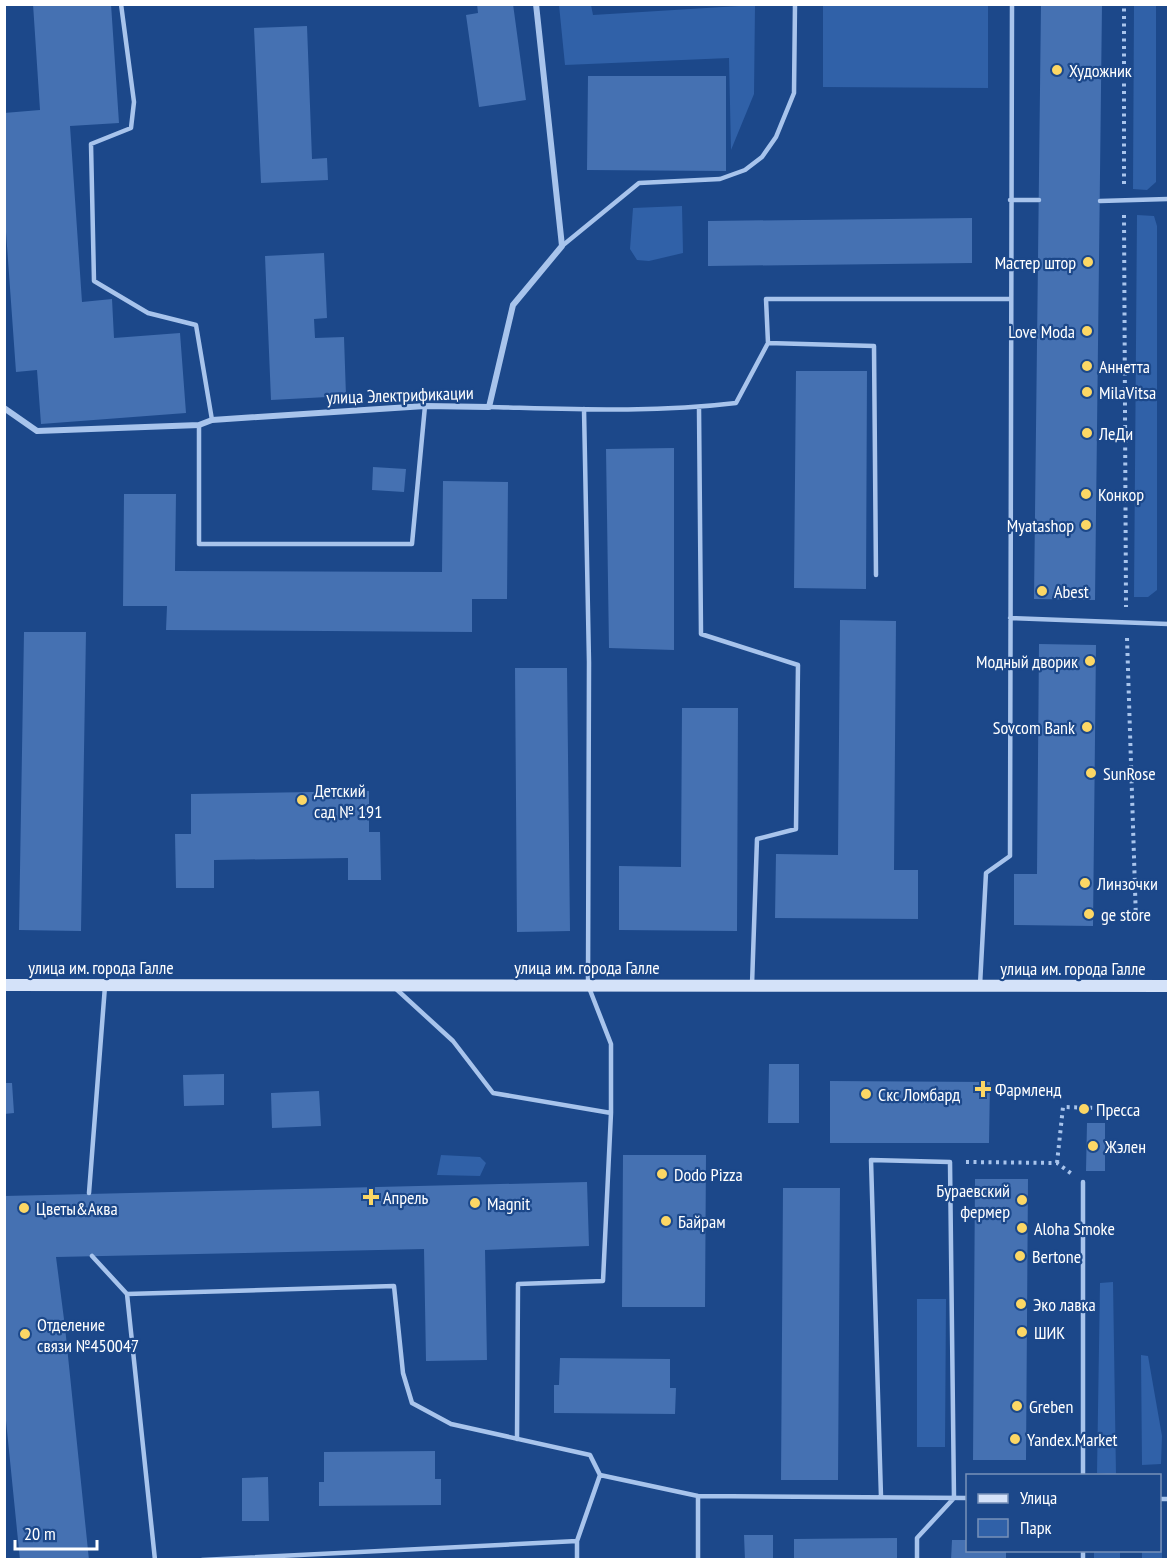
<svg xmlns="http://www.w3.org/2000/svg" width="1173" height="1564" font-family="'PT Sans Narrow',sans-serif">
<rect width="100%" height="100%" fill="#1c488a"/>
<path fill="#3061a8" d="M 559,5 L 591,5 L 593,15 L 755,5 L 754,94 L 731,150 L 729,58 L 565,65 Z
M 823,5 L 988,5 L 988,88 L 823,87 Z
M 1134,5 L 1156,5 L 1156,182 L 1147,190 L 1133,189 Z
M 682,206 L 683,253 L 649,261 L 637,260 L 630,249 L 633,208 Z
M 1137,215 L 1154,216 L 1157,226 L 1157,590 L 1148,597 L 1134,597 Z
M 441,1155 L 480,1157 L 486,1163 L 480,1176 L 437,1175 Z
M 1113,1282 L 1116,1475 L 1097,1473 L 1100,1283 Z
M 917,1299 L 946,1299 L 945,1447 L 917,1447 Z
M 1141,1355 L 1148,1356 L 1162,1436 L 1161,1464 L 1142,1465 Z
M 1160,1507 L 1162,1507 L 1162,1559 L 1142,1559 L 1142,1551 L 1160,1550 Z
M 1094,1551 L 1120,1551 L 1120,1559 L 1094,1559 Z"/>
<path fill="#4571b2" d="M 33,4 L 111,4 L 119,123 L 70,126 L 82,302 L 112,299 L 114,338 L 180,333 L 186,413 L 41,424 L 37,370 L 16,372 L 4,204 L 4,113 L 40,110 Z
M 477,4 L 513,4 L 526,100 L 479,107 L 466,15 L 478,13 Z
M 1041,4 L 1102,4 L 1095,600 L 1034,599 Z
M 307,26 L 312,159 L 327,158 L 328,180 L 261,183 L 254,28 Z
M 588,76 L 726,76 L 726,171 L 587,170 Z
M 972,218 L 972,263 L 708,266 L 708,221 Z
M 324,253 L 327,318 L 314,319 L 315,338 L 344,337 L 346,396 L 271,400 L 265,256 Z
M 796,371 L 867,371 L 866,589 L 794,588 Z
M 674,448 L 674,650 L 609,648 L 606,449 Z
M 373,467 L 406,469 L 404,492 L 372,490 Z
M 443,481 L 508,482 L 507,599 L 472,599 L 472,632 L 166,630 L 167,606 L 123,606 L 124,494 L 176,494 L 175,571 L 442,572 Z
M 840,620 L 896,621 L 894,870 L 918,870 L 918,919 L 775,918 L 776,854 L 838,855 Z
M 24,632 L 86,632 L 81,931 L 19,930 Z
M 1039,644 L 1096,645 L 1093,926 L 1014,925 L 1014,874 L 1037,874 Z
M 515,668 L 567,668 L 570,931 L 517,932 Z
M 682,708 L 738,708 L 737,931 L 619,930 L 619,866 L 681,867 Z
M 369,791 L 369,832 L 380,832 L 381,880 L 348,880 L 348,858 L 214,860 L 214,888 L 176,888 L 175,834 L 191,834 L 191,794 Z
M 769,1064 L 799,1064 L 799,1123 L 768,1123 Z
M 224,1074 L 224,1105 L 184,1106 L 183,1075 Z
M 830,1081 L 990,1082 L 989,1143 L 830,1143 Z
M 4,1083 L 12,1083 L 14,1113 L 4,1114 Z
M 319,1091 L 321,1126 L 272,1128 L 271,1093 Z
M 1087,1123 L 1105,1123 L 1105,1171 L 1086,1171 Z
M 623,1155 L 706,1155 L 705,1307 L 622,1307 Z
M 975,1179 L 1028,1179 L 1026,1460 L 973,1460 Z
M 587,1182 L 589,1246 L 485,1250 L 487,1360 L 426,1361 L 424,1249 L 56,1257 L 65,1327 L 89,1560 L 20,1560 L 4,1401 L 4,1196 Z
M 783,1188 L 840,1188 L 838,1480 L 781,1480 Z
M 560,1358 L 670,1359 L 670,1388 L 676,1388 L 675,1414 L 554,1413 L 554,1385 L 559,1385 Z
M 435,1451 L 435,1479 L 441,1479 L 441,1505 L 319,1506 L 319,1482 L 324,1482 L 324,1452 Z
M 268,1477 L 269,1521 L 242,1521 L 242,1478 Z
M 744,1535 L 773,1535 L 773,1560 L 745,1560 Z
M 897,1538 L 897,1560 L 794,1560 L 794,1539 Z
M 952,1540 L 968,1540 L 968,1550 L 1006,1550 L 1006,1560 L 951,1560 Z"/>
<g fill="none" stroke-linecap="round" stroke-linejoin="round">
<path stroke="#a8c4ec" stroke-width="4" stroke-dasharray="3 4.5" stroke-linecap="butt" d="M 1124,184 L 1124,4
M 1124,215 L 1126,607
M 1127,638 L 1136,920
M 966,1162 L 1057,1163 L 1072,1174
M 1057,1163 L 1063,1107 L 1136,1109"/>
<path stroke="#a8c4ec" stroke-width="4.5" d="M 121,4 L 134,102 L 131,128 L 91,144 L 94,281 L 148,313 L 196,325 L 212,420
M 1010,200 L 1039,200
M 1100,201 L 1168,199
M 562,246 L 639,183 L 720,179 L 745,170 L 762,157 L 776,137 L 794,93 L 795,4
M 768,343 L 766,299 L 1011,299
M 489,407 C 571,409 654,413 736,403 L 768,343 L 874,346 L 876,575
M 699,408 L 701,634 L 798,665 L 796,829 L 757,839 L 752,985
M 199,425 L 199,544 L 412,544 L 425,406
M 1010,618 L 1168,624
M 980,985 L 986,873 L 1010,856 L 1012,4
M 394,987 L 453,1041 L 493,1093 L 611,1113
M 89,1193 L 105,986
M 92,1256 L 127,1294 L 155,1560
M 127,1294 L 394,1286 L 403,1373 L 412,1403 L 451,1424 L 590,1455 L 600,1475 L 577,1541 L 577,1560
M 517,1439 L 518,1284 L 603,1281 L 611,1113 L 611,1044 L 588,985 L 589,662 L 584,409
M 600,1475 L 698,1496 L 968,1498
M 1083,1476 L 1083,1182
M 698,1496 L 698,1560
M 881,1497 L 871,1160 L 950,1162 L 954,1498 L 917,1538 L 917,1560
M 1160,1499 L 1168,1499
M 202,1560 L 577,1541
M 1083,1560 L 1083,1550"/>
<path stroke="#a8c4ec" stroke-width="6" d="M 4,408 L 37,431 L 199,425 L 212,420 L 425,406 L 489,407 L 513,305 L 562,246 L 536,4"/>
<path stroke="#d4e2f9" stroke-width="12" d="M 4,985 L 1168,986"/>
</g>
<g fill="#fcd765" stroke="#1c488a" stroke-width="2">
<circle cx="1057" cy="70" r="6"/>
<circle cx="1088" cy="262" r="6"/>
<circle cx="1087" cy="331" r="6"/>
<circle cx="1087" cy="366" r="6"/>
<circle cx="1087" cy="392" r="6"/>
<circle cx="1087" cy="433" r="6"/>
<circle cx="1086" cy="494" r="6"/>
<circle cx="1086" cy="525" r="6"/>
<circle cx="1042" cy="591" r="6"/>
<circle cx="1090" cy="661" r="6"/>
<circle cx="1087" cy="727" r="6"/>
<circle cx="1091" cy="773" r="6"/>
<circle cx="302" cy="800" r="6"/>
<circle cx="1085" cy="883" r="6"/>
<circle cx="1089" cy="914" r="6"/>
<path d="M980 1080h6v6h6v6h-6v6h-6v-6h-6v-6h6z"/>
<circle cx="866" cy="1094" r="6"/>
<circle cx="1084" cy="1109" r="6"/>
<circle cx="1093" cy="1146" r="6"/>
<circle cx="662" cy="1174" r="6"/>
<path d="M368 1188h6v6h6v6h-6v6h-6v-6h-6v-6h6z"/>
<circle cx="1022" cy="1200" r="6"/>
<circle cx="475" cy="1203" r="6"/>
<circle cx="24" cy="1208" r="6"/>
<circle cx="666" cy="1221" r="6"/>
<circle cx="1022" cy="1228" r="6"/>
<circle cx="1020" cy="1256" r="6"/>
<circle cx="1021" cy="1304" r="6"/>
<circle cx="1022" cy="1332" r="6"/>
<circle cx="25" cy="1334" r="6"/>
<circle cx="1017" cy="1406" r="6"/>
<circle cx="1015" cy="1439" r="6"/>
</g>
<g text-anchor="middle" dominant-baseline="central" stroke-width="4.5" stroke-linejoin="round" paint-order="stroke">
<g font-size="18" fill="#fff" stroke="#1c488a" text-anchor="start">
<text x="1069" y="70">Художник</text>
<text x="1076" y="262" text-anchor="end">Мастер штор</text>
<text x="1075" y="331" text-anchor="end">Love Moda</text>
<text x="1099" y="366">Аннетта</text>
<text x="1099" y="392">MilaVitsa</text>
<text x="1099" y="433">ЛеДи</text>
<text x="1098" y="494">Конкор</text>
<text x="1074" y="525" text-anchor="end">Myatashop</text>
<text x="1054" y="591">Abest</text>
<text x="1078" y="661" text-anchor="end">Модный дворик</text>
<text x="1075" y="727" text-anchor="end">Sovcom Bank</text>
<text x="1103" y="773">SunRose</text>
<text x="314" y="790">Детский<tspan x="314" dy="21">сад № 191</tspan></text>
<text x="1097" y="883">Линзочки</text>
<text x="1101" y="914">ge store</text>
<text x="995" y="1089">Фармленд</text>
<text x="878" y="1094">Скс Ломбард</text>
<text x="1096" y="1109">Пресса</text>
<text x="1105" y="1146">Жэлен</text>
<text x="674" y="1174">Dodo Pizza</text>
<text x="1010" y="1190" text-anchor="end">Бураевский<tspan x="1010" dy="21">фермер</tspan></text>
<text x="383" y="1197">Апрель</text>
<text x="487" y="1203">Magnit</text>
<text x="36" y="1208">Цветы&amp;Аква</text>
<text x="678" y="1221">Байрам</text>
<text x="1034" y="1228">Aloha Smoke</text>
<text x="1032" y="1256">Bertone</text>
<text x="1033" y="1304">Эко лавка</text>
<text x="37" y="1324">Отделение<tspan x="37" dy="21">связи №450047</tspan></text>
<text x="1034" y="1332">ШИК</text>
<text x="1029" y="1406">Greben</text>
<text x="1027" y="1439">Yandex.Market</text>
</g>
<g font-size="18" fill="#fff" stroke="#1c488a">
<text transform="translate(400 395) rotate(-2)">улица Электрификации</text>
<text x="101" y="967">улица им. города Галле</text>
<text x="587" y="967">улица им. города Галле</text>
<text x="1073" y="968">улица им. города Галле</text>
</g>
</g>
<rect width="1173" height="1564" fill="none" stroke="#ffffff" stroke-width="12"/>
<rect x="966" y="1474" width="195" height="78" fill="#1c488a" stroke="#7791b9" stroke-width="1.5"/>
<rect x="978" y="1494" width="30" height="9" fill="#d4e2f9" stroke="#7791b9" stroke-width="1.5"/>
<text x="1020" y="1504" font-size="18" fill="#ffffff">Улица</text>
<rect x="978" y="1519" width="30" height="18" fill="#3061a8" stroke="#7791b9" stroke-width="1.5"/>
<text x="1020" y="1534" font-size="18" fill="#ffffff">Парк</text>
<path d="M15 1540v9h82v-9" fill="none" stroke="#ffffff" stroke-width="3"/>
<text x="24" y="1540" font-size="18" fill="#ffffff" stroke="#1c488a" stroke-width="4.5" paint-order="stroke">20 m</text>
</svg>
